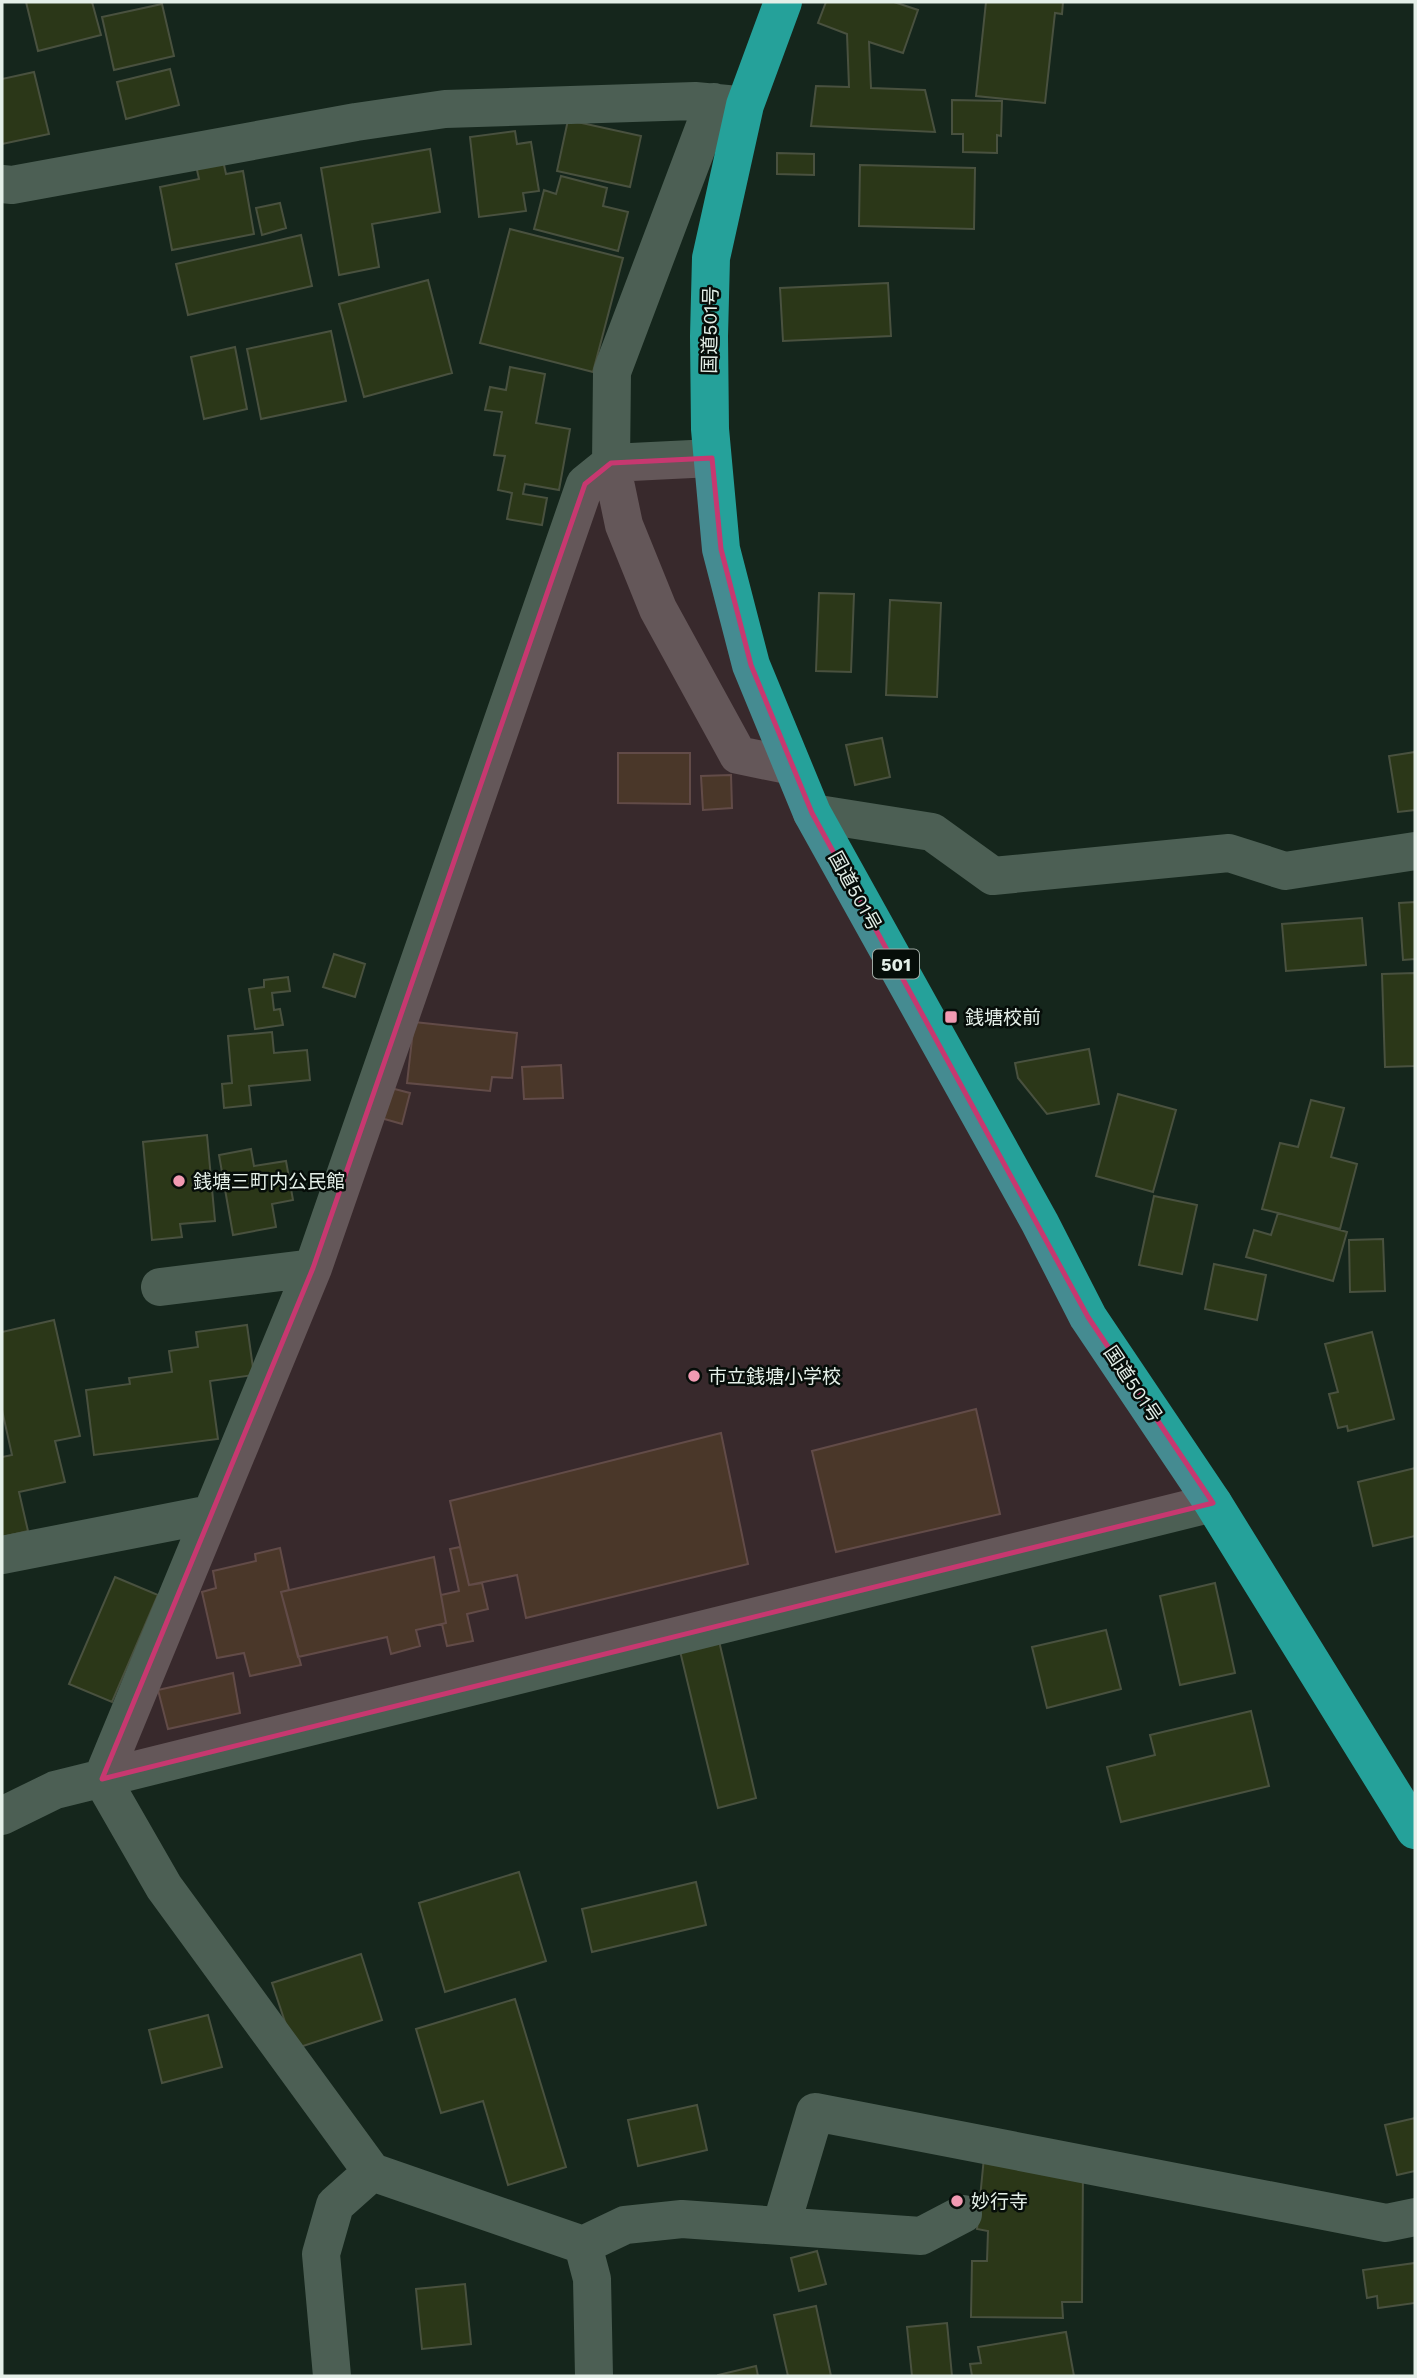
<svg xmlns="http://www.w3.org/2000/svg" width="1417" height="2378" font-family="'Work Sans','Noto Sans JP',sans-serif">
<rect width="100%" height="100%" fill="#15261c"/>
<path fill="#2b3718" stroke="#49513f" stroke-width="2" d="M 26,2 L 92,2 L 101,35 L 38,51 Z
M 826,2 L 894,2 L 918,10 L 903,53 L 869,42 L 871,88 L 925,90 L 935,132 L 811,126 L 816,86 L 849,87 L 847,34 L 818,23 Z
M 986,2 L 1063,2 L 1062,14 L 1055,13 L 1045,103 L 976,96 Z
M 162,4 L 174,56 L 114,70 L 102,17 Z
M 170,69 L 179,105 L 126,119 L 117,82 Z
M 34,72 L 49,134 L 2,144 L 2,79 Z
M 952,100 L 1002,101 L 1001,136 L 997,135 L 997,153 L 963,152 L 963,134 L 952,134 Z
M 568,120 L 641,136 L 630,187 L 557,171 Z
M 515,131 L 517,144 L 531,142 L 539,191 L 523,193 L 526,211 L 479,217 L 470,137 Z
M 430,149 L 440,212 L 372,224 L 379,267 L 339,275 L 321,168 Z
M 777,153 L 814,154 L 814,175 L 777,174 Z
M 222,156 L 226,174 L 243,171 L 254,234 L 172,250 L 160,187 L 199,179 L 195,161 Z
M 860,165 L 975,168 L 974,229 L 859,226 Z
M 561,176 L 607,188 L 603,206 L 628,212 L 618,251 L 534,229 L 544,190 L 556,194 Z
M 280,203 L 286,228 L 262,235 L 256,208 Z
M 510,229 L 623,258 L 593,372 L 480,343 Z
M 301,235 L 312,286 L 188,315 L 176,264 Z
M 428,280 L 452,373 L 364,397 L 339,304 Z
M 888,283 L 891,336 L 783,341 L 780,288 Z
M 331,331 L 346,401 L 261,419 L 247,349 Z
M 235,347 L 247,409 L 204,419 L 191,357 Z
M 510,367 L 545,374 L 536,423 L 570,429 L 559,490 L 525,484 L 523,494 L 547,498 L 542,525 L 507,519 L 512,493 L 498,490 L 505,456 L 494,455 L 502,412 L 485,410 L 490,387 L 506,390 Z
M 819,593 L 854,594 L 851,672 L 816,671 Z
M 890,600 L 941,603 L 937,697 L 886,695 Z
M 882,738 L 890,777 L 855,785 L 846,745 Z
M 1415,752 L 1415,810 L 1398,812 L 1389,756 Z
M 618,753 L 690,753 L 690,804 L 618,803 Z
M 731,775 L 732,808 L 703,810 L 701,776 Z
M 1415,902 L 1415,959 L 1403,960 L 1399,903 Z
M 1362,918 L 1366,965 L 1286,971 L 1282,924 Z
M 334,954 L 365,964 L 355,997 L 323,987 Z
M 1415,973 L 1415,1066 L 1385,1067 L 1382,974 Z
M 288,977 L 290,991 L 272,993 L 274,1010 L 280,1009 L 283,1025 L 255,1029 L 249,989 L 264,987 L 264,980 Z
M 414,1022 L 517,1033 L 512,1078 L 492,1077 L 490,1091 L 407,1083 Z
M 272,1032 L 274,1053 L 307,1050 L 310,1080 L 249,1086 L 251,1105 L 224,1108 L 222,1084 L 232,1083 L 228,1036 Z
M 1089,1049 L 1099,1104 L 1047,1114 L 1018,1078 L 1015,1063 Z
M 561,1065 L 563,1098 L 524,1099 L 522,1067 Z
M 383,1086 L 410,1093 L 402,1124 L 374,1116 Z
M 1118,1094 L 1176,1110 L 1153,1192 L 1096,1176 Z
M 1311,1100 L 1344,1108 L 1331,1157 L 1357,1164 L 1340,1229 L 1262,1209 L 1280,1143 L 1298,1147 Z
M 207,1135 L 215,1221 L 180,1224 L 182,1237 L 152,1240 L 143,1142 Z
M 251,1149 L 254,1166 L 286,1161 L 293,1200 L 272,1204 L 276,1227 L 233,1235 L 219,1155 Z
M 1154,1196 L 1197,1205 L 1182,1274 L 1139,1265 Z
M 1278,1213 L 1347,1232 L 1333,1281 L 1246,1257 L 1254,1230 L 1271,1235 Z
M 1383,1239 L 1385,1291 L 1350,1292 L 1349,1240 Z
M 1214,1264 L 1266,1275 L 1257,1320 L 1205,1309 Z
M 54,1320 L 80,1436 L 55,1441 L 65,1482 L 19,1492 L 28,1531 L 2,1537 L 2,1457 L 12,1455 L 2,1410 L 2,1332 Z
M 247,1325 L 254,1375 L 210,1381 L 218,1439 L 94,1455 L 86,1390 L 130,1384 L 129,1378 L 172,1372 L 169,1351 L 198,1347 L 196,1332 Z
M 1372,1332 L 1394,1419 L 1348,1431 L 1347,1426 L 1338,1428 L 1329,1394 L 1338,1392 L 1325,1344 Z
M 976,1409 L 1000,1514 L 836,1552 L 812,1451 Z
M 721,1433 L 748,1564 L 526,1618 L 517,1575 L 469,1585 L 450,1501 Z
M 1415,1468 L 1415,1536 L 1373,1546 L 1358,1482 Z
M 460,1547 L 469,1585 L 482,1583 L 488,1609 L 467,1614 L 473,1641 L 447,1646 L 442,1624 L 446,1623 L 441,1595 L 459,1591 L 450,1549 Z
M 280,1548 L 289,1590 L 281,1592 L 301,1665 L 250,1676 L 244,1653 L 217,1658 L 202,1592 L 216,1588 L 213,1571 L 256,1561 L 255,1554 Z
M 434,1557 L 446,1623 L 416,1630 L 420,1646 L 391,1654 L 387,1637 L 298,1657 L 281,1592 Z
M 115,1577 L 158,1595 L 112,1702 L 69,1684 Z
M 1215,1583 L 1235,1673 L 1180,1685 L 1160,1596 Z
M 1106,1630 L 1121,1689 L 1047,1708 L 1032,1647 Z
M 719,1641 L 756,1798 L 718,1808 L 680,1651 Z
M 233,1673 L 240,1713 L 168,1729 L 158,1690 Z
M 1251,1711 L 1269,1786 L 1121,1822 L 1107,1767 L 1155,1755 L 1150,1735 Z
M 519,1872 L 546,1961 L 445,1992 L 419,1903 Z
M 696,1882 L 706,1925 L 592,1952 L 582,1909 Z
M 361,1954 L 382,2020 L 294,2049 L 272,1983 Z
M 515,1999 L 566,2167 L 508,2185 L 483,2101 L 441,2113 L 416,2029 Z
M 208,2015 L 222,2067 L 162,2083 L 149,2030 Z
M 697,2105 L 707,2150 L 638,2166 L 628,2120 Z
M 1415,2118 L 1415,2171 L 1397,2175 L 1385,2125 Z
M 985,2147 L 1083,2168 L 1082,2302 L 1062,2302 L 1063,2318 L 971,2317 L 972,2261 L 987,2261 L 988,2231 L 977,2229 Z
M 817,2251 L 826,2284 L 799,2291 L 791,2258 Z
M 1415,2263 L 1415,2303 L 1378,2308 L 1377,2296 L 1367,2298 L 1363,2270 Z
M 465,2284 L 471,2344 L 422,2349 L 416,2289 Z
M 816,2306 L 831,2376 L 788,2376 L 774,2315 Z
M 947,2323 L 952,2376 L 912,2376 L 907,2327 Z
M 1066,2332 L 1074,2376 L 972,2376 L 970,2364 L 981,2363 L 978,2347 Z
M 756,2366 L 758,2376 L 718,2376 L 718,2375 Z"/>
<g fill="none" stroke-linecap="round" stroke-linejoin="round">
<path stroke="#4c5f54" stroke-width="38" d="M 714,102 L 612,372 L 611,463 L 624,525 L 658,609 L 738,755 L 792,766
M 2,184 L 12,185 L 356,122 L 445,109 L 695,101 L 738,105
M 812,813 L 932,832 L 993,876 L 1229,853 L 1285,871 L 1415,851
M 160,1287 L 313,1268
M 2,1555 L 211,1514
M 102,1779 L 313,1268 L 585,484 L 611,463 L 712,458
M 102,1779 L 164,1887 L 372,2172 L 583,2245 L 592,2279 L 594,2376
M 2,1816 L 55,1790 L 1213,1503
M 781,2226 L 815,2112 L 1386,2223 L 1415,2217
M 583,2245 L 625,2225 L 682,2219 L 921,2236 L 963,2214
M 332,2376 L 321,2254 L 335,2205 L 372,2172"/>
<path stroke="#25a19a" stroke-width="38" d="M 783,2 L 745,105 L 711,258 L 709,336 L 710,429 L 721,549 L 751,665 L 812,813 L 1040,1223 L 1088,1317 L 1213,1503 L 1415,1830"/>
</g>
<path fill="#c73870" fill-opacity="0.2" stroke="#c73870" stroke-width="5" stroke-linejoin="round" d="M 712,458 L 721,549 L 751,665 L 812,813 L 1088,1317 L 1213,1503 L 102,1779 L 313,1268 L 585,484 L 611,463 Z"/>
<g fill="#f19ab2" stroke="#060d09" stroke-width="2.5">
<rect x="944" y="1010" width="14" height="14" rx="3.5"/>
<circle cx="179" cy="1181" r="7"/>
<circle cx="694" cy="1376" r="7"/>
<circle cx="957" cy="2201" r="7"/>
</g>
<g text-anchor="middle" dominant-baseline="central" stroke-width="5" stroke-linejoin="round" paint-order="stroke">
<rect fill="#060d09" stroke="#a1aba5" stroke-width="2" x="873" y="949.5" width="46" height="29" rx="5"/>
<g font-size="18" font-weight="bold" fill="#e4efe8">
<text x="896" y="964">501</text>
</g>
<g font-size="19" fill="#e4efe8" stroke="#060d09">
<text transform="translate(710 330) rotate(-89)">国道501号</text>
<text transform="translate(855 891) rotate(61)">国道501号</text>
<text transform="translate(1133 1384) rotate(56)">国道501号</text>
</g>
<g font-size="19" fill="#e4efe8" stroke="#060d09" text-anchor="start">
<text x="965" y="1017">銭塘校前</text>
<text x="193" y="1181">銭塘三町内公民館</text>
<text x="708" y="1376">市立銭塘小学校</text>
<text x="971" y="2201">妙行寺</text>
</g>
</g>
<rect width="1417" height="2378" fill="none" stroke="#e4efe8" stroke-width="7"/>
</svg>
